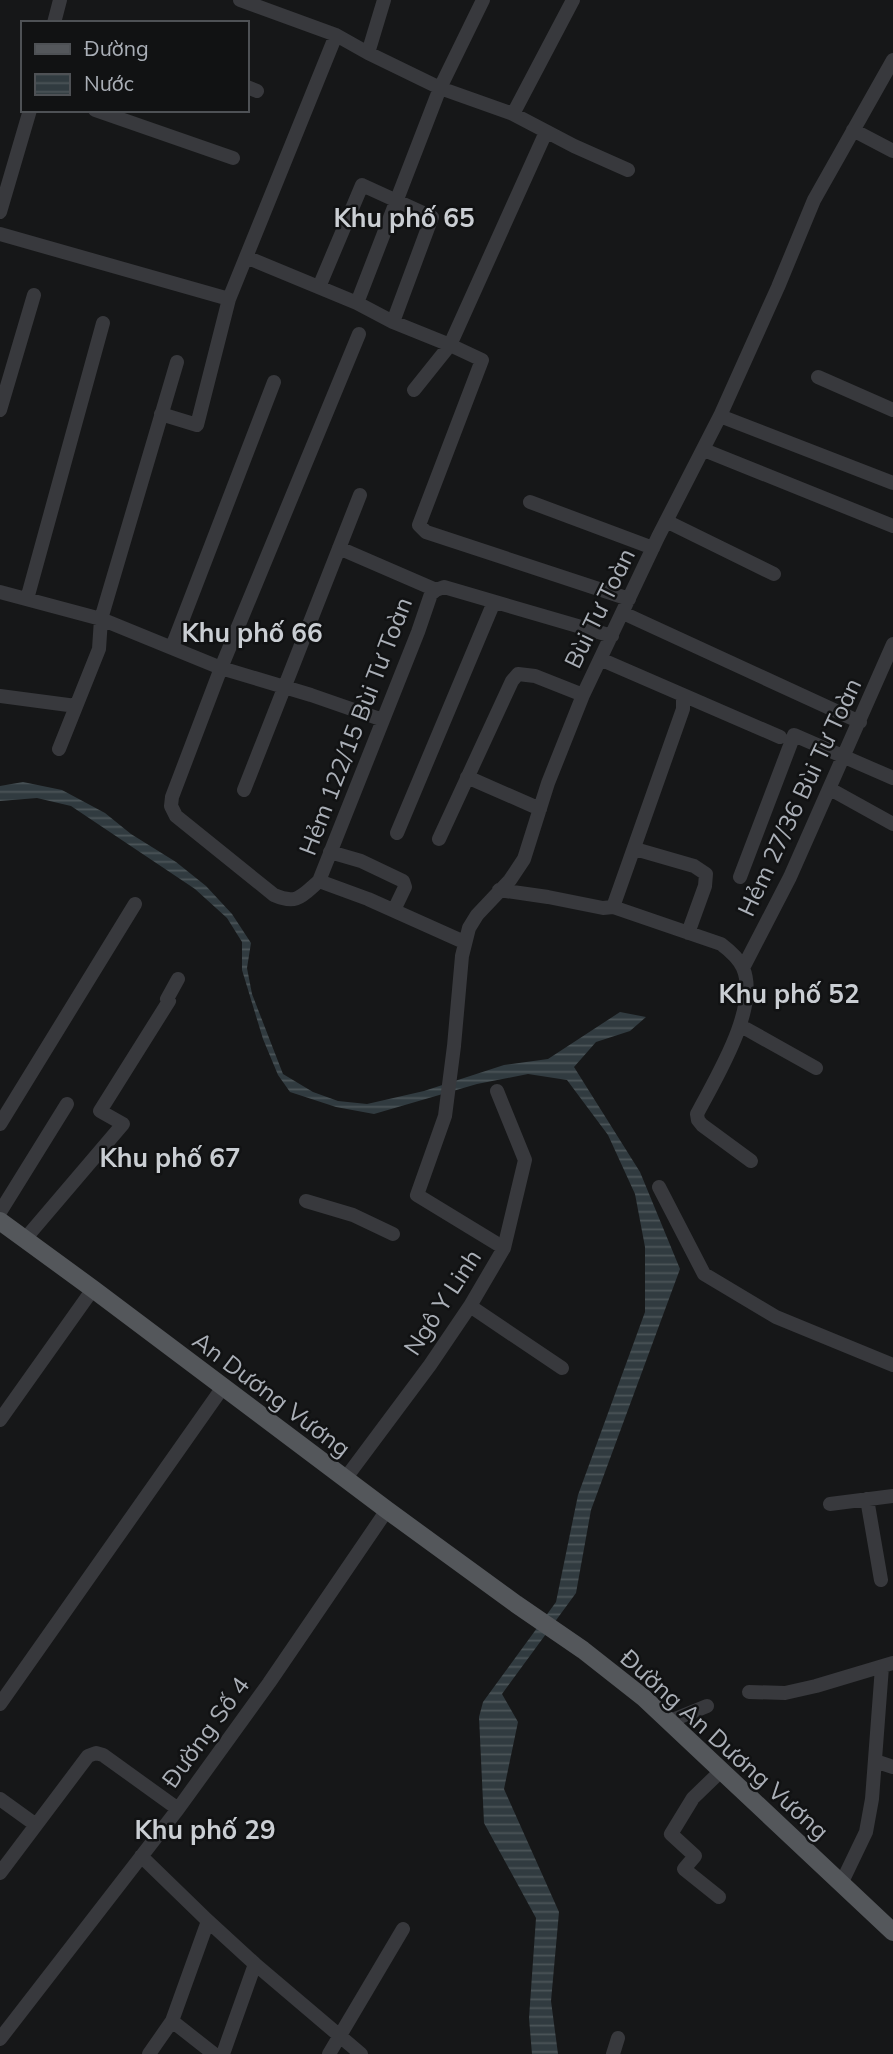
<svg xmlns="http://www.w3.org/2000/svg" width="893" height="2054" font-family="Mulish,sans-serif">
<defs>
<pattern id="water-rules" width="6" height="5" patternUnits="userSpaceOnUse" patternTransform="scale(1.75)"><rect width="6" height="5" fill="#313b40"/><path d="M0 2.5h6" fill="none" stroke="#4c5559"/></pattern>
</defs>
<rect width="100%" height="100%" fill="#161718"/>
<path fill="url(#water-rules)" d="M 23,782 L 62,790 L 105,813 L 131,834 L 176,862 L 206,886 L 232,914 L 251,943 L 247,968 L 252,994 L 283,1074 L 313,1092 L 338,1101 L 367,1104 L 424,1091 L 504,1065 L 548,1059 L 620,1012 L 646,1017 L 630,1031 L 596,1042 L 574,1067 L 640,1172 L 680,1269 L 591,1510 L 576,1593 L 502,1694 L 518,1722 L 504,1789 L 559,1912 L 551,2001 L 558,2054 L 532,2054 L 529,2018 L 536,1918 L 484,1823 L 479,1717 L 483,1702 L 556,1602 L 578,1495 L 645,1312 L 645,1247 L 635,1194 L 608,1135 L 567,1080 L 528,1074 L 477,1084 L 374,1114 L 336,1107 L 290,1092 L 278,1075 L 263,1039 L 242,970 L 242,942 L 227,918 L 195,889 L 71,806 L 37,798 L 0,801 L 0,786 Z"/>
<g fill="none" stroke-linecap="round" stroke-linejoin="round">
<path stroke="#38393d" stroke-width="14" d="M 240,0 L 336,35 L 368,53 L 440,88 L 513,114 L 574,146 L 628,170
M 54,23 L 60,0
M 368,53 L 384,0
M 247,87 L 257,91
M 95,110 L 233,158
M 513,114 L 573,0
M 853,130 L 893,151
M 0,212 L 30,110
M 0,234 L 229,299
M 246,257 L 357,303 L 393,322 L 450,345 L 546,132
M 319,287 L 362,185 L 432,217 L 393,322
M 357,303 L 440,88 L 483,0
M 359,334 L 221,668 L 172,797 L 171,806 L 176,816 L 274,895 C 297,905 302,896 319,881 L 418,632 L 431,594 L 436,590
M 818,377 L 893,410
M 414,390 L 450,345 L 482,360 L 419,525 L 426,532 L 629,599
M 0,410 L 34,295
M 161,414 L 197,425 L 229,299 L 336,35
M 720,416 L 893,483
M 704,450 L 893,526
M 530,502 L 653,548
M 666,521 L 774,574
M 339,548 L 436,590 L 444,587 L 612,636
M 0,592 L 101,619 L 221,668 L 311,695 L 383,720
M 27,599 L 103,323
M 623,613 L 860,722
M 172,647 L 274,382
M 600,659 L 780,737
M 0,696 L 76,706
M 59,749 L 99,649 L 101,619 L 177,362
M 467,777 L 540,809
M 830,789 L 893,824
M 244,790 L 360,495
M 397,833 L 494,602
M 439,839 L 512,681 L 518,674 L 535,676 L 583,695
M 635,849 L 694,866 L 706,874 L 705,886 L 688,933
M 330,852 L 361,861 L 403,881 L 405,887 L 394,910
M 740,877 L 794,735 L 893,778
M 319,881 L 368,899 L 464,942
M 499,890 L 548,897 L 603,908 L 613,907 L 721,944 C 729,950 739,959 743,968 C 760,1008 715,1079 697,1114 L 698,1120 L 702,1125 L 751,1161
M 613,907 L 683,709 L 683,695
M 743,968 L 790,877 L 893,644
M 741,1026 L 816,1068
M 0,1124 L 135,904
M 659,1187 L 704,1274 L 776,1317 L 893,1365
M 306,1201 L 353,1215 L 393,1234
M 0,1212 L 67,1104
M 25,1239 L 123,1124 L 100,1111 L 169,1001 L 167,999 L 178,979
M 504,1248 L 417,1195 L 445,1116 L 454,1046 L 462,956 L 469,928 L 477,915 L 510,880 L 524,859 L 548,783 L 583,695 L 658,537 L 720,416 L 778,287 L 814,200 L 893,60
M 470,1306 L 562,1368
M 0,1420 L 93,1289
M 345,1479 L 430,1365 L 470,1306 L 504,1248 L 525,1160 L 497,1091
M 867,1499 L 881,1580
M 830,1504 L 893,1496
M 749,1692 L 785,1693 L 816,1686 L 893,1663
M 0,1704 L 223,1387
M 670,1721 L 707,1706
M 875,1761 L 893,1767
M 0,1799 L 36,1825
M 141,1856 L 208,1921 L 255,1964 L 361,2054
M 0,1873 L 88,1756 L 96,1753 L 103,1755 L 178,1809
M 841,1884 L 866,1832 L 872,1799 L 882,1667
M 719,1897 L 684,1869 L 695,1856 L 671,1834 L 693,1798 L 722,1770
M 172,2021 L 214,2054
M 0,2039 L 178,1809 L 269,1683 L 387,1510
M 149,2054 L 172,2021 L 208,1921
M 223,2054 L 255,1964
M 329,2054 L 403,1929
M 613,2054 L 618,2038"/>
<path stroke="#54575b" stroke-width="18" d="M 0,1221 L 93,1289 L 387,1510 L 516,1604 L 583,1650 L 644,1698 L 893,1932"/>
</g>
<g text-anchor="middle" dominant-baseline="central" stroke-width="5" stroke-linejoin="round" paint-order="stroke">
<g font-size="24" fill="#aaafb7" stroke="#111213">
<text transform="translate(599 608) rotate(-64)">Bùi Tư Toàn</text>
<text transform="translate(355 726) rotate(-69)">Hẻm 122/15 Bùi Tư Toàn</text>
<text transform="translate(799 797) rotate(-65)">Hẻm 27/36 Bùi Tư Toàn</text>
<text transform="translate(442 1302) rotate(-57)">Ngô Y Linh</text>
<text transform="translate(272 1394) rotate(37)">An Dương Vương</text>
<text transform="translate(205 1732) rotate(-54)">Đường Số 4</text>
<text transform="translate(725 1744) rotate(42)">Đường An Dương Vương</text>
</g>
<g font-size="26" font-weight="bold" fill="#caced3" stroke="#111213">
<text x="404" y="217">Khu phố 65</text>
<text x="252" y="632">Khu phố 66</text>
<text x="789" y="993">Khu phố 52</text>
<text x="170" y="1157">Khu phố 67</text>
<text x="205" y="1829">Khu phố 29</text>
</g>
</g>
<rect x="21" y="21" width="228" height="91" fill="#111213" stroke="#4e5155" stroke-width="2"/>
<rect x="35" y="44" width="35" height="10" fill="#54575b" stroke="#4e5155" stroke-width="2"/>
<text x="84" y="56" font-size="21" fill="#aaafb7">Đường</text>
<rect x="35" y="74" width="35" height="21" fill="url(#water-rules)" stroke="#4e5155" stroke-width="2"/>
<text x="84" y="91" font-size="21" fill="#aaafb7">Nước</text>
</svg>
